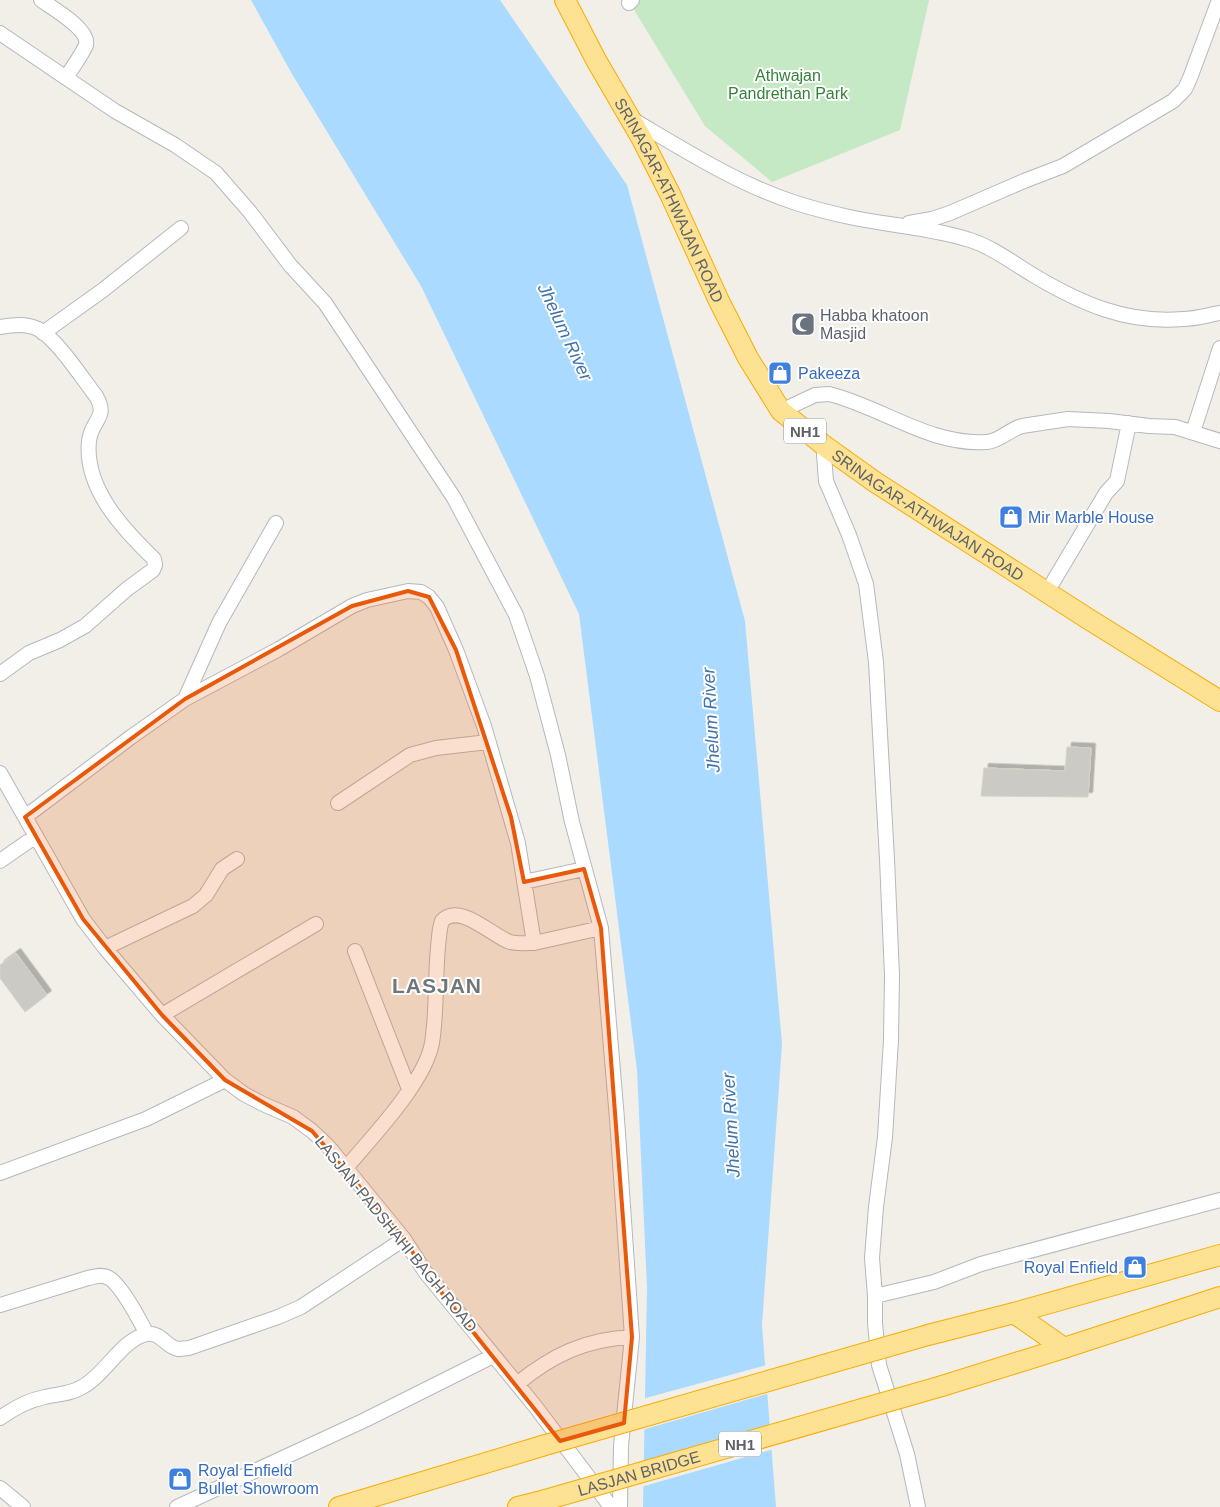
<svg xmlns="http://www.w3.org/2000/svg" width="1220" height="1507" font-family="Helvetica,sans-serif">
<defs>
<filter id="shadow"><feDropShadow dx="4.5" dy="-4.5" stdDeviation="0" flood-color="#0004"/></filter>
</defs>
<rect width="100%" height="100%" fill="#f1efe8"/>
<path fill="#c5e8c5" d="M 628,0 L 929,0 L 900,130 L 772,182 L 705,126 Z"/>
<path fill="#aadaff" d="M 251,0 L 500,0 L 627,185 L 745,621 L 782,1044 L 762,1325 L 776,1507 L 643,1507 L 647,1287 L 637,1070 L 579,614 L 421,286 L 292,74 Z"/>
<path fill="#f1efe8" d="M 767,1365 L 770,1393 L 642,1430 L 642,1399 Z
M 772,1425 L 774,1449 L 641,1487 L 641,1462 Z"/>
<path fill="#cccac5" stroke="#d6d1c6" filter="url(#shadow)" d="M 1067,747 L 1091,748 L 1088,797 L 981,796 L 984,768 L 1065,771 Z
M 16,953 L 47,995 L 25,1012 L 0,978 L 0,965 Z"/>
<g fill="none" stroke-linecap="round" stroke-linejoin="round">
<g stroke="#b5b8bc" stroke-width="16">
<path id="minor" d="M 41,0 C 52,8 90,29 86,45 C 82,55 71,69 66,78
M 629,3 L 632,0
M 0,33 L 115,111 L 175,145 L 216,173 L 250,212 L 290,265 L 325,303 L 454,498 L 516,615 L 537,676 L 558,755 L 572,822 L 601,928 L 617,1119 L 632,1337 L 621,1446 L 620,1507
M 630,118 C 683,149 737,184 796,203 C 815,209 835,214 854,218 C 893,226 933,228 970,240 C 992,247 1013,263 1033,275 C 1080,303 1126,324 1183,319 C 1195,319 1208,315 1220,313
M 909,223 L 932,219 L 950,213 L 1024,181 L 1063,166 L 1173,101 L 1185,89 L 1190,78 L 1219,0
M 0,327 C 13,325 26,323 38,329 C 57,339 82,378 96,396 C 109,418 91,420 89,441 C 84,488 123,529 154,559 L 155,565 L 153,570 L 127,589 L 85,626 L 60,640 L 29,653 L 0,674
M 43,333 L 103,290 L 181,228
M 781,411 L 815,395 L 829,394 C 882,407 930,446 987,442 C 1000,441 1010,429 1022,426 L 1068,419 L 1109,421 L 1149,426 L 1175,427 L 1220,441
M 1193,432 L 1220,348
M 826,447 L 824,455 L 826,481 L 849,535 L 866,584 L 876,662 L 887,859 L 892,975 L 891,1040 L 885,1137 L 876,1207 L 872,1258 L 875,1296 L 934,1282 L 981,1264 L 1220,1200
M 1047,592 L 1106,493 L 1117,481 L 1129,423
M 185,699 L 279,649 L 352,606 L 367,600 L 408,591 L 421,592 L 429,597 L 437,607 L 456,650 L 484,726 L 518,843 L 534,943 C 527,943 518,944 510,942 C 492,936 460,902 442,921 C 439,929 439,939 438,947 C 435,979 437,1012 432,1043 C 425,1082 372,1137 346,1168
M 0,773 L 83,919 L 105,948 L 162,1015 L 225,1080 L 244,1094 L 263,1104 L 293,1117 L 312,1131 L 328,1146 L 404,1239 L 426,1273 L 535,1406 L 611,1507
M 338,803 L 410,755 L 436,748 L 488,742
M 25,817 L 131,737 L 185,699 L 219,623 L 276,523
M 0,861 L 36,836
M 524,882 L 584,869
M 534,943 L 601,928
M 105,948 L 193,906 L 206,895 L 222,869 L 237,859
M 355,951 L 409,1089
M 162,1015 L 316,924
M 0,1173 L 146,1119 L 225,1080
M 875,1296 L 875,1323 L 879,1365 L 907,1454 L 918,1507
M 0,1305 L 88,1278 C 94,1277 101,1274 107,1277 C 120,1282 140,1321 147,1334
M 517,1384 C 552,1355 586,1339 632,1337
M 0,1418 C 14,1408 29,1400 45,1397 C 58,1394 71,1394 82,1387 C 105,1375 122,1339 147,1334 C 161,1332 166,1347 178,1349 C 181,1349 186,1348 189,1348 L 278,1317 L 301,1307 L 404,1239
M 0,1488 L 23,1507
M 177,1507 L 365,1420 L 493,1356"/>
</g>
<g stroke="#f9ab00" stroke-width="22">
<g id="highway">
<path id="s1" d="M 565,0 L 596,60 L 642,139 L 670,194 L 719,301 L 748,358 L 781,411 L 826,447 L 875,482 L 1090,620 L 1220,701"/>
<path d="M 1014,1313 L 1064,1348"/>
<path d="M 928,1335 L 1014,1313 L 1220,1255"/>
<path d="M 942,1386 L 1064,1348 L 1220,1297"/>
<path d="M 339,1507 L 542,1446"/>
<path d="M 518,1507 L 538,1502"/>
</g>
</g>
<use href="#minor" stroke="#fff" stroke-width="14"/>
<use href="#highway" stroke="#fde293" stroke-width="20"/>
<g stroke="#f9ab00" stroke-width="22" stroke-linecap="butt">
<g id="highway-bridge">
<path d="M 542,1446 L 928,1335"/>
<path id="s2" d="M 538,1502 L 942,1386"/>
</g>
</g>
<use href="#highway-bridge" stroke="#fde293" stroke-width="20"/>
</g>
<path fill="#e8590c" fill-opacity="0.2" stroke="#e8590c" stroke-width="4" stroke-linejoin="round" d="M 408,591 L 429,597 L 456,650 L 511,817 L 524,882 L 584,869 L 601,928 L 632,1337 L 624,1423 L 560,1441 L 426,1273 L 404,1239 L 312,1131 L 225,1080 L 162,1015 L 83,919 L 25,817 L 185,699 L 352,606 Z"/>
<defs>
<g id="mosque-square" transform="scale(1.25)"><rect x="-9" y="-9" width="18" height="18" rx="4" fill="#6b7280" stroke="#fff"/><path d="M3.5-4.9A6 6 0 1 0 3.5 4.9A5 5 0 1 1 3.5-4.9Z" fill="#fff"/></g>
<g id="shop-square" transform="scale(1.25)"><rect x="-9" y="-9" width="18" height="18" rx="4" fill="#3f7fe0" stroke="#fff"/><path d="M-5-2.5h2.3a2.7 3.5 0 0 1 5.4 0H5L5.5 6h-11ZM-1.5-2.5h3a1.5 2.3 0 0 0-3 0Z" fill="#fff"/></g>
</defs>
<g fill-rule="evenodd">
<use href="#mosque-square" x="803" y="324"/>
<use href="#shop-square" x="780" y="373"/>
<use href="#shop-square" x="1011" y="517"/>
<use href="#shop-square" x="1135" y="1267"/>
<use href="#shop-square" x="180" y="1479"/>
</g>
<g text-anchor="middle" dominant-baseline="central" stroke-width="4" stroke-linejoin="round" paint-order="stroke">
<g fill="#fff" stroke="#8f9295" stroke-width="1">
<rect x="784" y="418.5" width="42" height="25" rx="4"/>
<rect x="719" y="1431.5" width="42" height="25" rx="4"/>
</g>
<g font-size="15" font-weight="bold" fill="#5f6368">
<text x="805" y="431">NH1</text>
<text x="740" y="1444">NH1</text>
</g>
<g font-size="16" fill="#348238" stroke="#fff">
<text x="788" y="75">Athwajan<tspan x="788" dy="18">Pandrethan Park</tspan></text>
</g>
<g font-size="16" fill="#5f6368" stroke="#fff">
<text stroke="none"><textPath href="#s1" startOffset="226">SRINAGAR-ATHWAJAN ROAD</textPath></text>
<text stroke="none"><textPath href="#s1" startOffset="645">SRINAGAR-ATHWAJAN ROAD</textPath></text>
<text transform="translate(396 1234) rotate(51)">LASJAN-PADSHAHI BAGH ROAD</text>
<text stroke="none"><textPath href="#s2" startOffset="105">LASJAN BRIDGE</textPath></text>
</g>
<g font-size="16" fill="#5b616d" stroke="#fff" text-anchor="start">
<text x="820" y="315">Habba khatoon<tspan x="820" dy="18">Masjid</tspan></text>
</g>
<g font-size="16" fill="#366cbe" stroke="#fff" text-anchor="start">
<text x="798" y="373">Pakeeza</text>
<text x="1028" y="517">Mir Marble House</text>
<text x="1118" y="1267" text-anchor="end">Royal Enfield</text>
<text x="198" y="1470">Royal Enfield<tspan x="198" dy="18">Bullet Showroom</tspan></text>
</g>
<g font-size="18" font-style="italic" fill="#4174aa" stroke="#fff">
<text transform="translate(565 332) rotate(65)">Jhelum River</text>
<text transform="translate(711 720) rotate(-93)">Jhelum River</text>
<text transform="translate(731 1125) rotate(-93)">Jhelum River</text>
</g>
<g font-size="21" font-weight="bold" letter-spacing="1" fill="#70757a" stroke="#fff">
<text x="437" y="985">LASJAN</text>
</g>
</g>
</svg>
